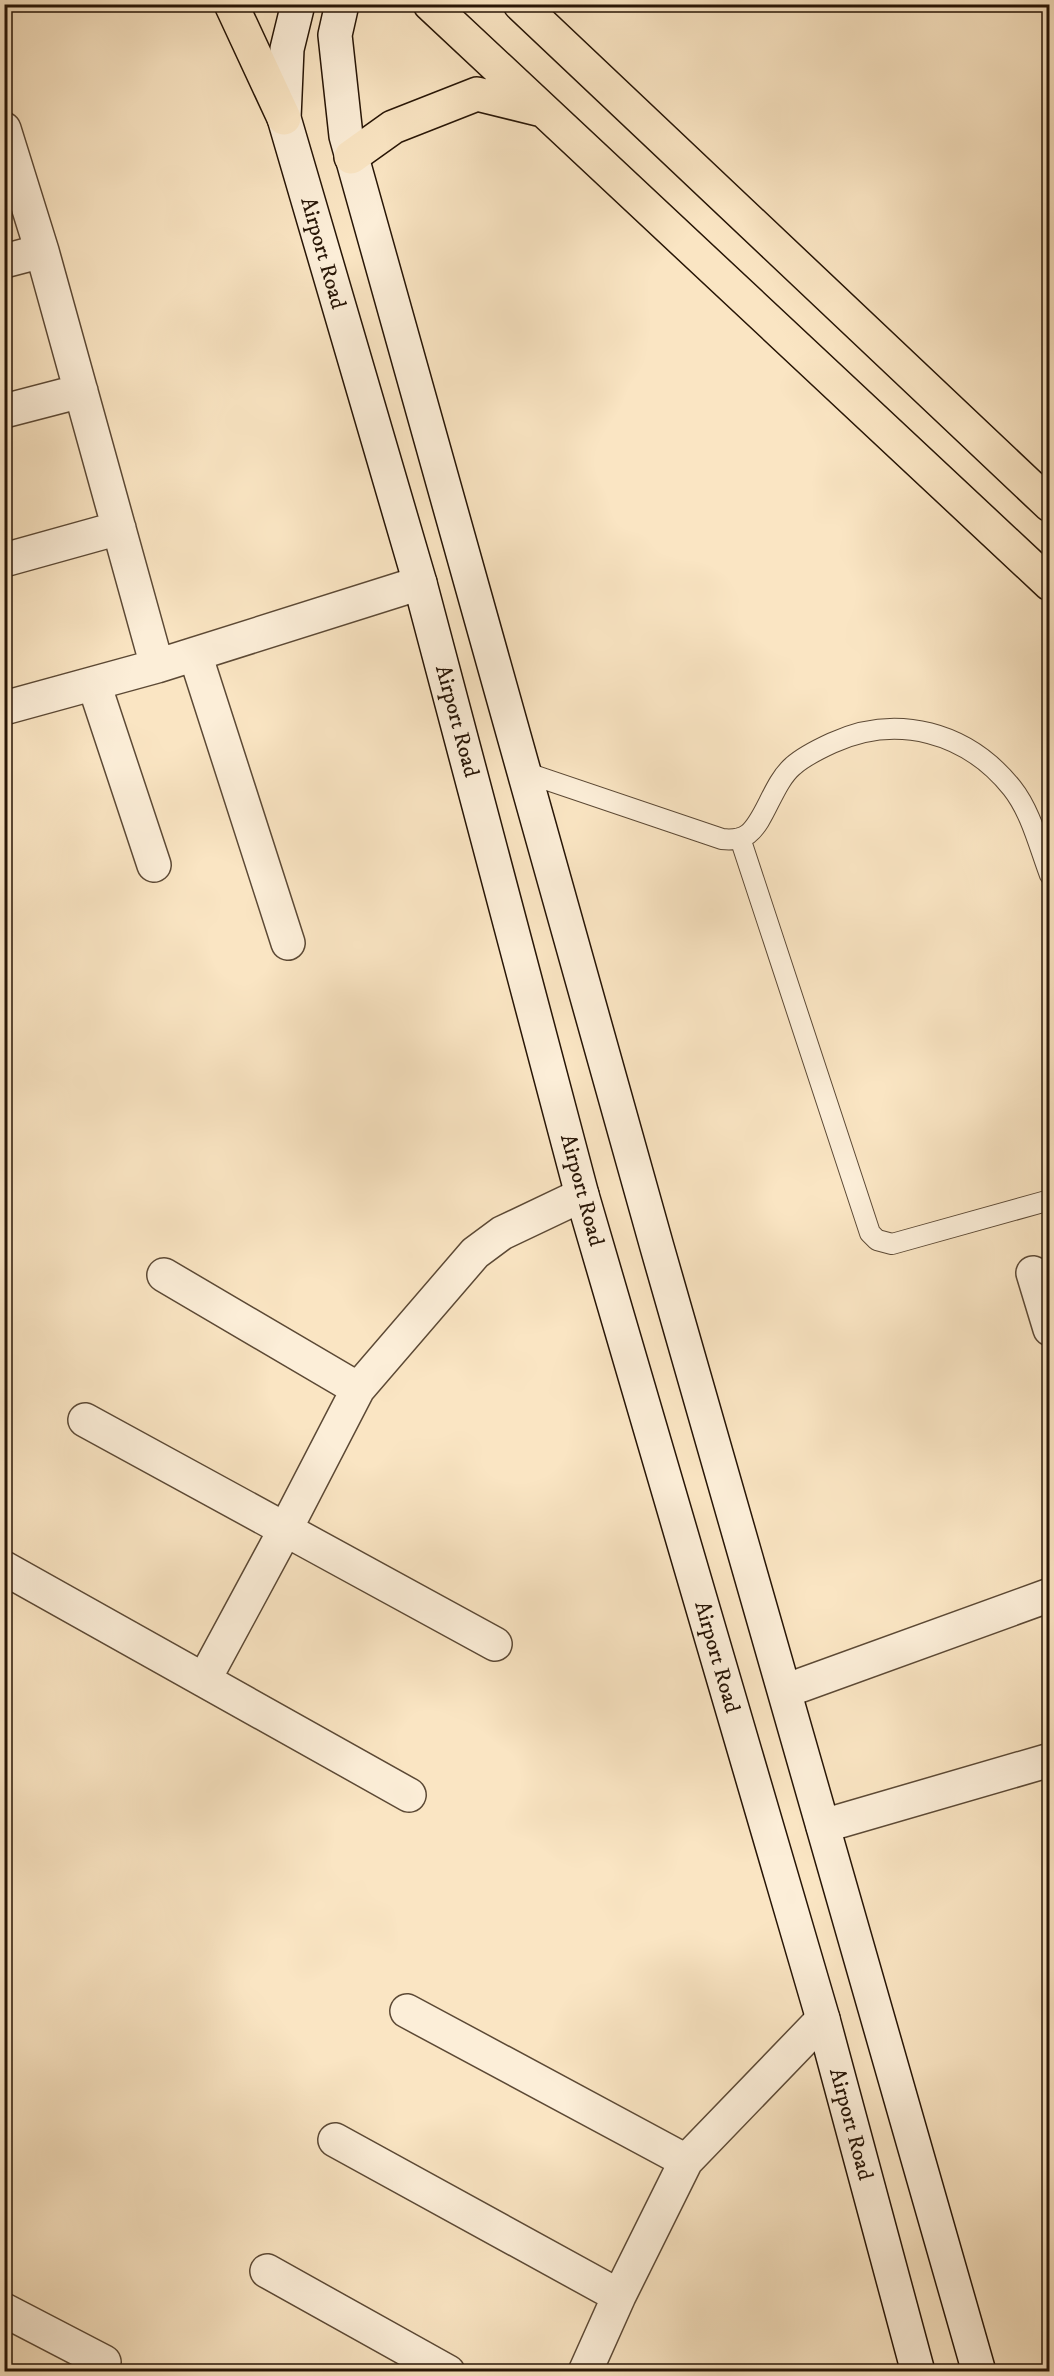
<svg xmlns="http://www.w3.org/2000/svg" width="1054" height="2376" font-family="'IM FELL DW Pica',serif">
<rect width="100%" height="100%" fill="#fae5c3"/>
<filter id="stains"><feTurbulence type="fractalNoise" baseFrequency=".00333" numOctaves="4"/><feColorMatrix values="0 0 0 0 .2 0 0 0 0 .09 0 0 0 0 .02 0 0 0 .5 -.17"/></filter>
<radialGradient id="worn" r=".72"><stop offset=".6" stop-color="#630" stop-opacity="0"/><stop offset="1" stop-color="#630" stop-opacity=".3"/></radialGradient>
<g fill="none" stroke-linecap="round" stroke-linejoin="round">
<g stroke="#5c4935" stroke-width="22">
<path id="service" d="M 524,772 L 722,839 C 731,840 740,840 748,834 C 765,821 773,783 793,766 C 804,756 819,749 832,743 C 897,713 967,732 1012,788 C 1031,812 1039,846 1050,875
M 740,838 L 870,1233 L 877,1240 L 892,1244 L 1050,1200"/>
</g>
<g stroke="#5c4935" stroke-width="36">
<path id="minor" d="M 4,129 L 42,251 L 157,666
M 4,261 L 42,251
M 4,411 L 81,391
M 4,560 L 119,528
M 195,654 L 288,943
M 94,684 L 154,865
M 4,708 L 157,666 L 420,583
M 1033,1273 L 1050,1329
M 164,1275 L 358,1389
M 85,1420 L 495,1644
M 4,1568 L 409,1795
M 204,1680 L 285,1530 L 358,1389 L 475,1253 L 502,1233 L 582,1195
M 785,1691 L 1050,1595
M 823,1826 L 1050,1760
M 407,2011 L 686,2161
M 335,2140 L 619,2296
M 267,2271 L 448,2372
M 4,2310 L 104,2362 L 99,2372
M 585,2372 L 619,2296 L 686,2161 L 823,2019"/>
</g>
<g stroke="#271506" stroke-width="36">
<path id="secondary" d="M 298,4 L 287,49 L 284,118 L 420,583 L 582,1195 L 823,2019 L 918,2372
M 342,4 L 335,35 L 346,136 L 657,1247 L 979,2372"/>
</g>
<g stroke="#271506" stroke-width="36">
<path id="primary" d="M 231,4 L 284,118
M 430,4 L 1050,584
M 520,4 L 1050,505
M 351,157 L 393,127 L 477,94 L 542,110"/>
</g>
<use href="#service" stroke="#fceed8" stroke-width="20"/>
<use href="#minor" stroke="#fceed8" stroke-width="33"/>
<use href="#secondary" stroke="#fceed8" stroke-width="33"/>
<use href="#primary" stroke="#fae5c3" stroke-width="33"/>
</g>
<g text-anchor="middle" dominant-baseline="central" stroke-width="5" stroke-linejoin="round" paint-order="stroke">
<g font-size="22" fill="#271506" stroke="#fceed8">
<text transform="translate(323 253) rotate(74)">Airport Road</text>
<text transform="translate(457 721) rotate(75)">Airport Road</text>
<text transform="translate(582 1190) rotate(75)">Airport Road</text>
<text transform="translate(717 1657) rotate(74)">Airport Road</text>
<text transform="translate(851 2124) rotate(75)">Airport Road</text>
</g>
</g>
<rect width="1054" height="2376" fill="none" stroke="#fae5c3" stroke-width="24"/>
<rect x="6" y="6" width="1042" height="2364" fill="none" stroke="#271506" stroke-width="3"/>
<rect x="12" y="12" width="1030" height="2352" fill="none" stroke="#271506" stroke-width="1.5"/>
<rect width="100%" height="100%" filter="url(#stains)"/>
<rect width="100%" height="100%" fill="url(#worn)"/>
</svg>
